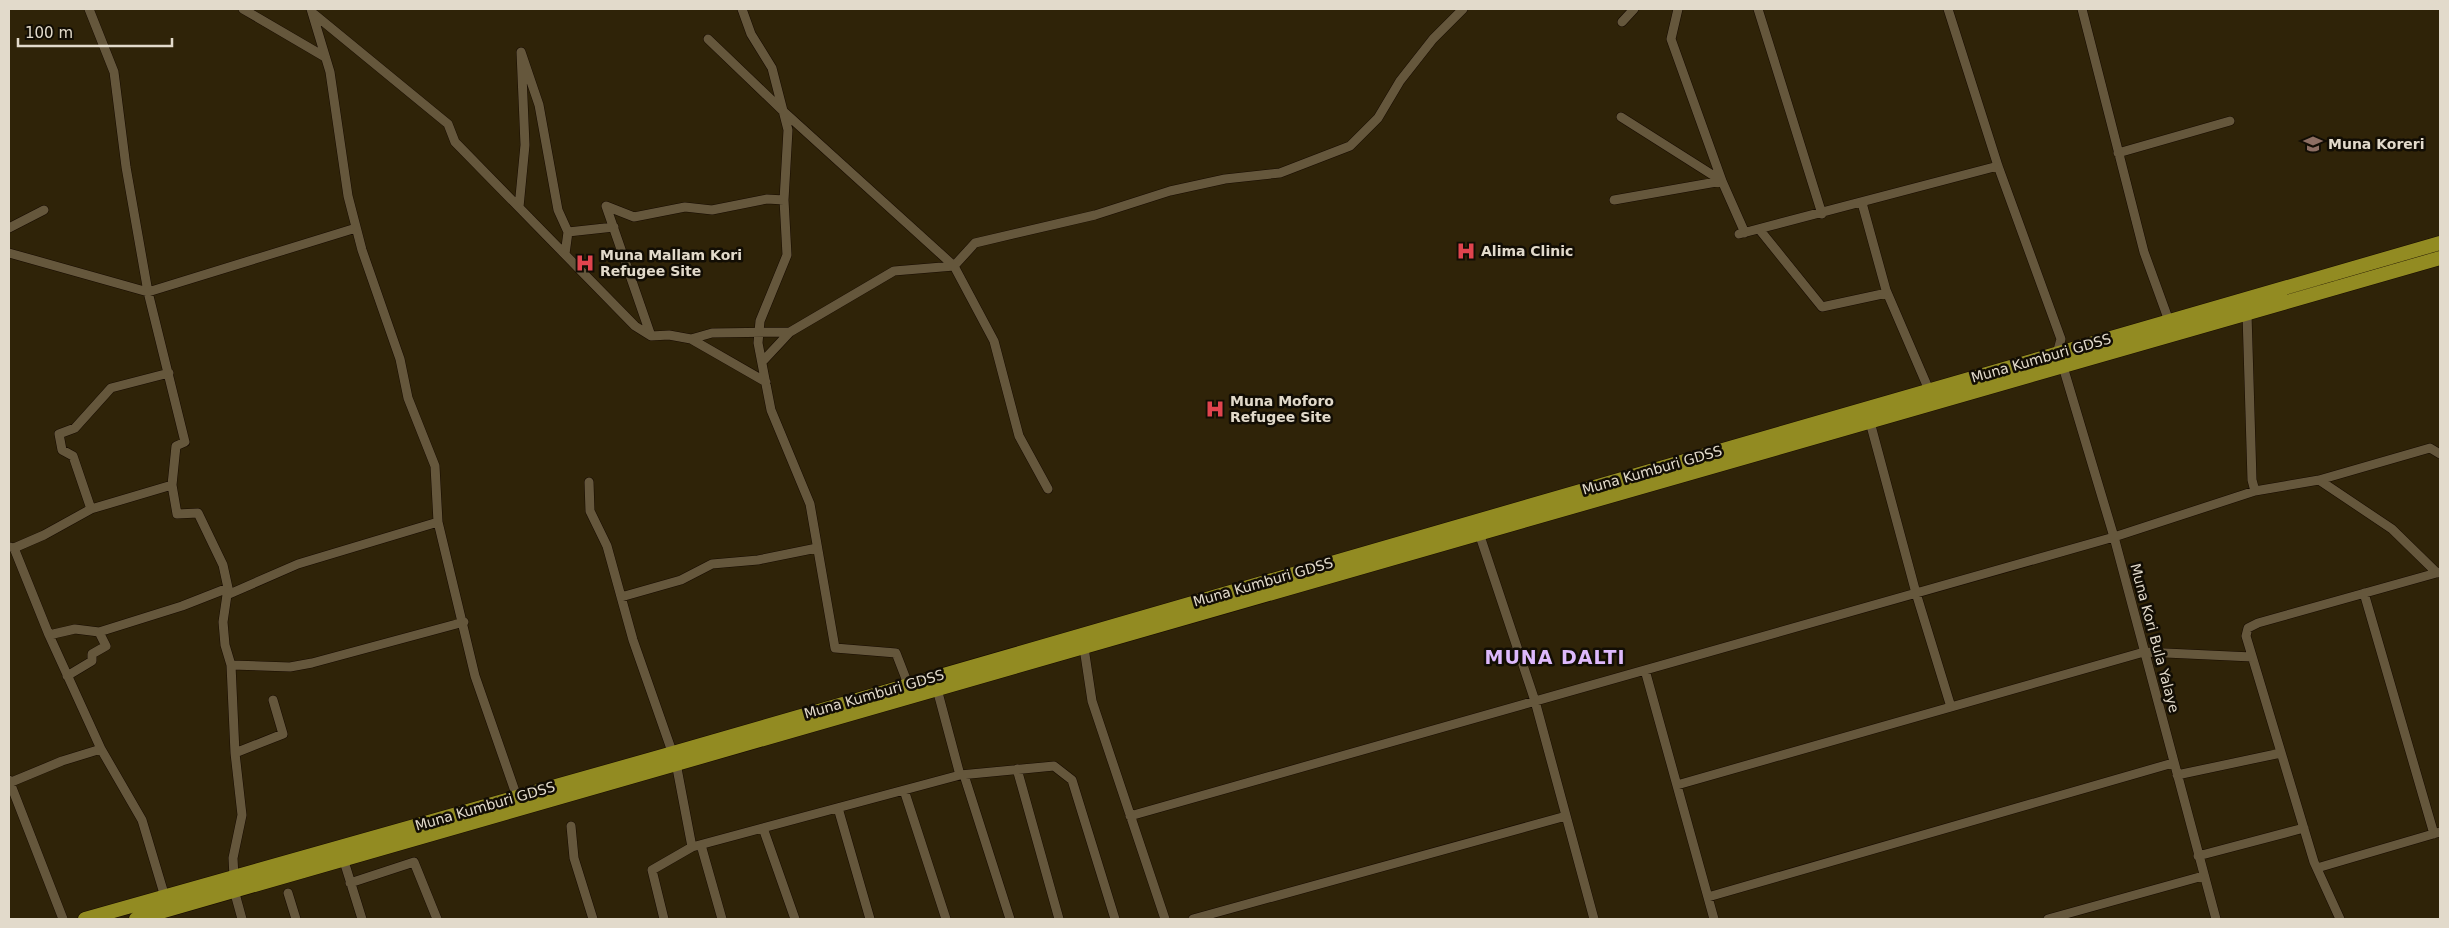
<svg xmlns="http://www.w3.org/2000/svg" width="2449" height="928" font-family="'DejaVu Sans',sans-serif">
<rect width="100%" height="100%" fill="#2f2308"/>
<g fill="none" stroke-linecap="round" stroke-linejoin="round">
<g stroke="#170b00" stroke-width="10">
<path id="minor" d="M 89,9 L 114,72 L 126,167 L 148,292 L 185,442 L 176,446 L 172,485 L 177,514 L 198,513 L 223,565 L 228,588 L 223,622 L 225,645 L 231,665 L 235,753 L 283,734 L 273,700
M 243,9 L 325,57
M 311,9 L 330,72 L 348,196 L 362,250 L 400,359 L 408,398 L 435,466 L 438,522 L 475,676 L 517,797
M 742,9 L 751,34 L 772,68 L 788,130 L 784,200 L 787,255 L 760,321 L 758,343 L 771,410 L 810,504 L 835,648 L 896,653 L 908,684
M 1758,9 L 1822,214
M 1948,9 L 1998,166 L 2061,339 L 2058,350 L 2114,537 L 2216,919
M 2082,9 L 2144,252 L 2169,321
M 314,14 L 448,124 L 455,142 L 635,326 L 651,336 L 669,335 L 691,339 L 766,382
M 1622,22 L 1634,9
M 708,39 L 783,111 L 954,266 L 975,243 L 1095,215 L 1170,191 L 1225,179 L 1280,173 L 1350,146 L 1378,118 L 1400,81 L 1433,39 L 1463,9
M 1621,117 L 1722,181 L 1745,233
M 2118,153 L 2230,121
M 1614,200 L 1722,181 L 1671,39 L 1678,9
M 1862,203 L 1886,290 L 1929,390
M 519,207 L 525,145 L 521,52 L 539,105 L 558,210 L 568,232
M 9,228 L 44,210
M 1759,229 L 1822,307 L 1887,293
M 1739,234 L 1998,166
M 9,253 L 148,292 L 356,228
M 565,254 L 568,232 L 614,227
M 2247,314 L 2252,480 L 2255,491
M 651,336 L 606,206 L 634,217 L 685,207 L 712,210 L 767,199 L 784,200
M 691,339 L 712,333 L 790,332
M 762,362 L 790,332 L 894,271 L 954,266 L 994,341 L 1019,436 L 1048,489
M 1870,422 L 1916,593 L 1951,707
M 2319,480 L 2392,529 L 2437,573
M 589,482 L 590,511 L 607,546 L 633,640 L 676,763 L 692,847
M 91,509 L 73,456 L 62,450 L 59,434 L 75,428 L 111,388 L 169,373
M 1479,533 L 1535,701 L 1594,919
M 10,547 L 14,548 L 44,535 L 91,509 L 172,485
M 2364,593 L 2434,834
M 227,595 L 298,564 L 438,522
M 621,597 L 681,580 L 712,564 L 758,560 L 817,548
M 49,635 L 75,629 L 99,632
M 1084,648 L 1092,701 L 1165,919
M 231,665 L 290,667 L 312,663 L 464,622
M 1645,670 L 1714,919
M 67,676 L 92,661 L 92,654 L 106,646 L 99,632 L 182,606 L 228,588
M 937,689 L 960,775
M 101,749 L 142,820 L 165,897
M 1017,769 L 1059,919
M 964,775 L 1010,919
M 2177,775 L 2281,753
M 9,780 L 63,919
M 9,783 L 62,761 L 101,749 L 49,635 L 14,548
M 1677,785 L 2144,652 L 2252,657
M 904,790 L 946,919
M 838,808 L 870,919
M 1130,816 L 2114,537 L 2255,491 L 2319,480 L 2430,448 L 2440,454
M 571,826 L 574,858 L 593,919
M 763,828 L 795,919
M 701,845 L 722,919
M 2198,856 L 2304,828
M 343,858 L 362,919
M 2317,868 L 2440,832
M 234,877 L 233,858 L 242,815 L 235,753
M 350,883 L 414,862 L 437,919
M 234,890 L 242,919
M 288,893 L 296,919
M 1708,897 L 2173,763
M 664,919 L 652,870 L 692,847 L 960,775 L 1054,766 L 1072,780 L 1115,919
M 1193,919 L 1566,816
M 2048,919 L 2203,876
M 2340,919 L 2314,862 L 2246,636 L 2248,628 L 2258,623 L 2440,572"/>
</g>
<g stroke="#170b00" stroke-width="15">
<path id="trunk" d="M 85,919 L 673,753 L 2440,243
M 136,919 L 2440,258"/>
</g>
<use href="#minor" stroke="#65573c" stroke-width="9"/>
<use href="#trunk" stroke="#928b22" stroke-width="14"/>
</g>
<defs>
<g id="school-bare" transform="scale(1.5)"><path d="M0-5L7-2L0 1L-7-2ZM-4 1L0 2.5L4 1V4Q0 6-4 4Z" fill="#8d6e63" stroke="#120d04" stroke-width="2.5" paint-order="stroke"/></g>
<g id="hospital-bare" transform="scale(1.5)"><path d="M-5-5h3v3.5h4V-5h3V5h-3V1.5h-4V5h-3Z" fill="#e0444e" stroke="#120d04" stroke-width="2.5" paint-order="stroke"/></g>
</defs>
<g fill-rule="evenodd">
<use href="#school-bare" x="2313" y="144"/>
<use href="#hospital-bare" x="1466" y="251"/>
<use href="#hospital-bare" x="585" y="263"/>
<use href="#hospital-bare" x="1215" y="409"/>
</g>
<g text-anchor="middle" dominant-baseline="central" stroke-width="5" stroke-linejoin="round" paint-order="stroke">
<g font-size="14" font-weight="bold" fill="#e2dacb" stroke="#120d04" text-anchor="start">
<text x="2328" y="144">Muna Koreri</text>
<text x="1481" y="251">Alima Clinic</text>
<text x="600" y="255">Muna Mallam Kori<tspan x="600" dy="16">Refugee Site</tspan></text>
<text x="1230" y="401">Muna Moforo<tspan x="1230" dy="16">Refugee Site</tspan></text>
</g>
<g font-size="14" fill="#e2dacb" stroke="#120d04">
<text transform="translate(2041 358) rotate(-16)">Muna Kumburi GDSS</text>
<text transform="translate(1652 470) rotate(-16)">Muna Kumburi GDSS</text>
<text transform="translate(1263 582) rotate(-16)">Muna Kumburi GDSS</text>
<text transform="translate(2155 638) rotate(75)">Muna Kori Bula Yalaye</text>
<text transform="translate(874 694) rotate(-16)">Muna Kumburi GDSS</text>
<text transform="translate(485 806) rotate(-16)">Muna Kumburi GDSS</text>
</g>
<g font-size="19" font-weight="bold" letter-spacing="1" fill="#ddb9fc" stroke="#120d04">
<text x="1555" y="657">MUNA DALTI</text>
</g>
</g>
<rect width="2449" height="928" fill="none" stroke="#e2dacb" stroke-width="20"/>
<path d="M18 38v8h154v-8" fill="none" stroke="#e2dacb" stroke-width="2.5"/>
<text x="25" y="38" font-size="15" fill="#e2dacb" stroke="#120d04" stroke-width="4" paint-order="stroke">100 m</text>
</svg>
